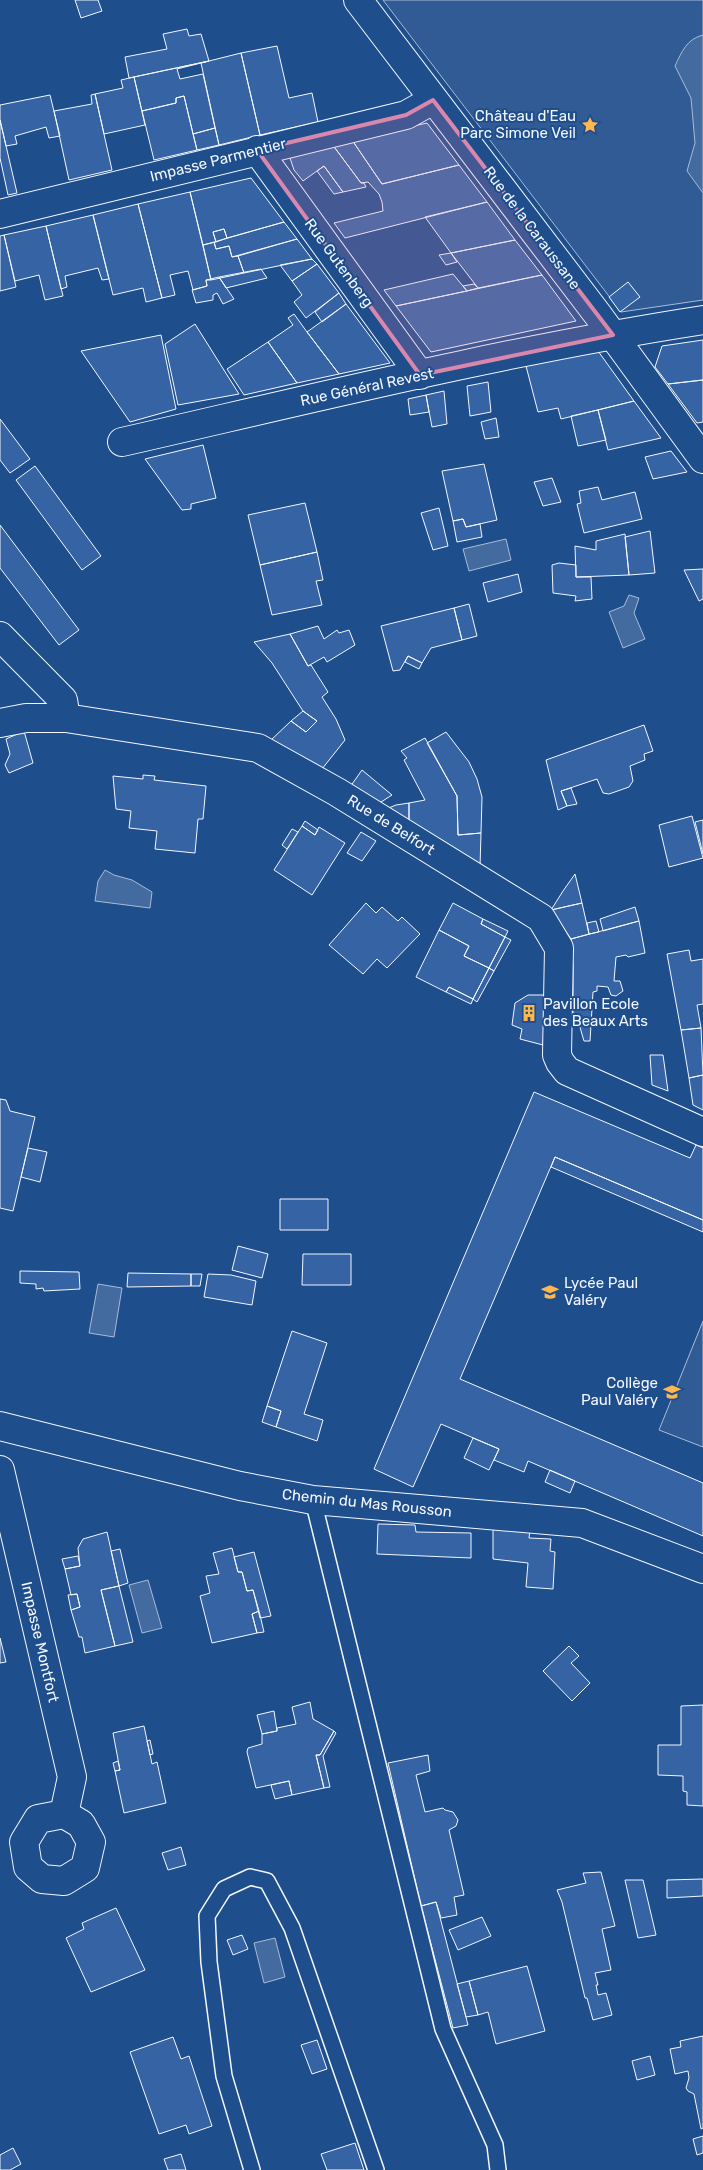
<svg xmlns="http://www.w3.org/2000/svg" width="703" height="2170" font-family="Rubik,sans-serif">
<rect width="100%" height="100%" fill="#1f4e8c"/>
<path fill="#305b95" stroke="#a8bbd7" d="M 383,0 L 703,0 L 703,300 L 621,312 Z
M 703,1321 L 703,1447 L 659,1430 Z"/>
<path fill="#446ba0" stroke="#a8bbd7" d="M 703,35 L 703,193 L 687,171 L 695,143 L 691,98 L 675,66 C 682,51 687,39 703,35 Z
M 506,539 L 511,560 L 469,571 L 463,549 Z
M 629,595 L 639,598 L 634,613 L 645,639 L 623,648 L 609,612 L 624,606 Z
M 105,870 L 114,875 L 132,880 L 152,892 L 150,908 L 95,901 L 98,881 Z
M 98,1284 L 122,1288 L 114,1337 L 89,1333 Z
M 148,1580 L 162,1628 L 142,1633 L 129,1585 Z
M 275,1938 L 285,1977 L 264,1983 L 254,1943 Z"/>
<path fill="#3563a3" stroke="#f2f6ff" d="M 75,0 L 98,0 L 102,11 L 81,18 Z
M 187,29 L 189,36 L 201,34 L 209,61 L 129,78 L 125,57 L 167,49 L 163,34 Z
M 277,46 L 289,98 L 312,93 L 318,122 L 260,135 L 241,53 Z
M 241,53 L 260,135 L 219,145 L 201,63 Z
M 209,61 L 177,69 L 180,79 L 203,74 L 215,128 L 193,134 L 184,96 L 176,98 L 176,103 L 142,111 L 134,77 Z
M 134,77 L 145,125 L 104,134 L 95,94 L 123,88 L 121,80 Z
M 95,94 L 112,170 L 69,180 L 54,111 L 92,104 L 91,95 Z
M 50,95 L 60,136 L 49,138 L 46,127 L 15,136 L 17,144 L 6,146 L 0,120 L 0,105 Z
M 184,96 L 197,150 L 154,160 L 142,111 L 176,103 L 176,98 Z
M 0,120 L 17,193 L 8,195 L 0,158 Z
M 427,123 L 459,165 L 382,184 L 352,140 Z
M 215,128 L 219,145 L 197,150 L 193,134 Z
M 352,140 L 382,184 L 459,165 L 487,202 L 345,238 L 334,223 L 383,211 L 382,202 L 379,194 L 368,182 L 361,183 L 332,144 Z
M 332,144 L 361,183 L 364,183 L 366,187 L 343,192 L 324,166 L 303,181 L 294,170 L 289,155 Z
M 324,166 L 343,192 L 334,194 L 317,171 Z
M 251,178 L 284,222 L 227,238 L 224,229 L 213,232 L 216,242 L 203,245 L 190,192 Z
M 190,192 L 211,280 L 206,280 L 207,286 L 193,290 L 188,271 L 170,275 L 175,295 L 162,298 L 138,204 Z
M 487,202 L 515,240 L 451,253 L 425,217 Z
M 138,204 L 162,298 L 146,302 L 143,288 L 113,295 L 93,215 Z
M 93,215 L 109,279 L 102,280 L 98,268 L 65,276 L 67,287 L 61,289 L 46,226 Z
M 284,222 L 297,239 L 232,257 L 229,246 L 216,249 L 214,242 Z
M 46,226 L 63,296 L 45,300 L 39,275 L 15,281 L 4,235 Z
M 224,229 L 227,238 L 216,242 L 213,232 Z
M 4,235 L 16,287 L 0,291 L 0,236 Z
M 297,239 L 312,259 L 244,273 L 238,256 Z
M 515,240 L 542,275 L 478,288 L 451,253 Z
M 214,242 L 216,249 L 229,246 L 232,257 L 238,256 L 244,273 L 211,280 L 203,245 Z
M 451,253 L 457,262 L 446,265 L 439,255 Z
M 312,259 L 317,264 L 292,281 L 280,265 Z
M 317,264 L 339,293 L 306,318 L 294,302 L 302,295 L 292,281 Z
M 261,269 L 267,278 L 226,288 L 219,277 Z
M 453,274 L 467,291 L 396,306 L 384,290 Z
M 542,275 L 576,321 L 431,352 L 396,306 Z
M 219,277 L 234,299 L 223,304 L 217,293 L 213,295 L 213,300 L 196,303 L 192,290 L 207,286 L 206,280 Z
M 628,282 L 640,297 L 620,312 L 609,297 Z
M 474,284 L 478,288 L 467,291 L 463,286 Z
M 339,293 L 346,304 L 322,322 L 315,312 Z
M 346,304 L 390,363 L 339,374 L 307,332 Z
M 294,314 L 307,332 L 339,374 L 297,383 L 268,342 L 293,325 L 288,318 Z
M 195,324 L 239,394 L 178,405 L 165,344 Z
M 161,335 L 176,409 L 130,422 L 81,351 Z
M 703,340 L 703,380 L 668,384 L 655,367 L 662,346 Z
M 268,342 L 297,383 L 244,395 L 227,369 Z
M 598,351 L 634,401 L 561,419 L 558,408 L 538,412 L 526,366 Z
M 703,380 L 703,422 L 697,423 L 668,384 Z
M 488,382 L 491,412 L 470,416 L 467,386 Z
M 444,391 L 447,424 L 432,427 L 426,395 Z
M 426,395 L 429,412 L 410,415 L 408,399 Z
M 634,401 L 661,438 L 608,450 L 598,410 Z
M 598,410 L 606,440 L 578,446 L 571,416 Z
M 496,418 L 499,437 L 485,439 L 481,422 Z
M 0,419 L 30,459 L 10,473 L 0,460 Z
M 203,445 L 216,498 L 191,504 L 191,509 L 182,510 L 145,459 Z
M 671,451 L 687,472 L 653,479 L 645,457 Z
M 484,464 L 497,520 L 466,527 L 463,519 L 453,521 L 442,471 Z
M 35,466 L 101,556 L 82,570 L 16,480 Z
M 552,478 L 561,502 L 543,506 L 534,482 Z
M 598,487 L 602,500 L 635,492 L 642,519 L 584,533 L 577,504 L 581,503 L 579,491 Z
M 305,503 L 317,552 L 260,565 L 248,515 Z
M 439,508 L 448,546 L 433,550 L 421,513 Z
M 463,519 L 466,527 L 480,524 L 482,537 L 457,542 L 453,521 Z
M 0,525 L 79,630 L 59,645 L 0,568 Z
M 650,531 L 655,573 L 629,575 L 625,537 Z
M 625,534 L 629,575 L 576,577 L 575,546 L 596,550 L 596,541 Z
M 317,552 L 323,580 L 316,581 L 322,605 L 272,615 L 260,565 Z
M 559,563 L 576,565 L 576,577 L 591,577 L 592,599 L 575,601 L 576,596 L 553,593 L 552,565 Z
M 703,569 L 703,599 L 699,601 L 684,570 Z
M 518,574 L 522,592 L 488,602 L 483,583 Z
M 469,604 L 477,636 L 462,640 L 454,608 Z
M 454,608 L 462,640 L 431,648 L 422,663 L 408,656 L 400,670 L 393,671 L 381,626 Z
M 318,626 L 324,639 L 337,630 L 339,633 L 349,630 L 355,645 L 327,662 L 324,657 L 308,666 L 290,634 Z
M 290,634 L 308,666 L 311,665 L 328,692 L 322,697 L 336,719 L 345,740 L 322,769 L 270,741 L 291,721 L 306,732 L 317,721 L 303,711 L 272,663 L 254,642 Z
M 408,656 L 422,663 L 419,669 L 405,662 Z
M 303,711 L 317,721 L 306,732 L 291,721 Z
M 644,725 L 653,751 L 644,754 L 645,760 L 630,766 L 633,781 L 629,787 L 609,794 L 603,793 L 597,779 L 561,791 L 567,806 L 558,810 L 546,760 Z
M 24,731 L 33,763 L 9,773 L 5,765 L 10,754 L 6,739 Z
M 446,732 L 469,762 L 477,779 L 482,797 L 481,833 L 458,835 L 457,796 L 427,743 Z
M 425,738 L 457,796 L 458,835 L 481,833 L 480,867 L 409,824 L 409,803 L 425,800 L 404,760 L 407,758 L 401,751 Z
M 362,770 L 392,795 L 378,804 L 350,787 Z
M 143,775 L 155,776 L 154,780 L 206,786 L 203,819 L 198,819 L 195,853 L 155,849 L 157,831 L 129,828 L 131,811 L 116,809 L 113,776 L 143,779 Z
M 571,788 L 577,804 L 567,806 L 561,791 Z
M 409,803 L 409,824 L 386,809 L 396,805 Z
M 692,816 L 703,858 L 669,867 L 659,825 Z
M 703,820 L 703,854 L 695,822 Z
M 305,821 L 318,830 L 315,835 L 302,826 Z
M 302,826 L 315,835 L 319,827 L 345,843 L 312,895 L 274,870 Z
M 292,829 L 298,832 L 287,849 L 282,845 Z
M 361,832 L 376,841 L 362,861 L 347,853 Z
M 575,874 L 582,903 L 551,910 L 563,891 Z
M 366,903 L 376,913 L 382,907 L 398,921 L 402,917 L 420,934 L 387,968 L 377,959 L 363,974 L 329,945 Z
M 453,903 L 483,919 L 481,924 L 505,937 L 489,968 L 464,956 L 469,946 L 439,930 Z
M 582,903 L 589,934 L 571,939 L 551,910 Z
M 635,907 L 639,921 L 603,931 L 600,919 Z
M 483,919 L 508,931 L 505,937 L 481,924 Z
M 596,921 L 599,932 L 589,934 L 587,923 Z
M 639,921 L 645,953 L 628,957 L 626,955 L 616,957 L 614,981 L 620,981 L 623,991 L 616,996 L 611,995 L 608,987 L 597,986 L 597,991 L 593,992 L 590,1041 L 584,1041 L 579,1024 L 578,1015 L 573,1014 L 573,968 L 571,939 Z
M 439,930 L 469,946 L 464,956 L 489,968 L 473,999 L 449,987 L 446,992 L 416,977 Z
M 505,937 L 511,940 L 494,971 L 489,968 Z
M 689,950 L 691,961 L 703,959 L 703,1004 L 697,1005 L 701,1028 L 681,1030 L 667,954 Z
M 489,968 L 494,971 L 477,1002 L 473,999 Z
M 449,987 L 473,999 L 471,1004 L 446,992 Z
M 528,995 L 547,995 L 543,1045 L 520,1039 L 522,1029 L 512,1025 L 515,1003 Z
M 701,1028 L 703,1075 L 689,1078 L 681,1030 Z
M 650,1055 L 663,1055 L 668,1091 L 652,1085 Z
M 703,1075 L 703,1110 L 693,1105 L 689,1078 Z
M 534,1092 L 690,1158 L 696,1145 L 703,1148 L 703,1220 L 555,1157 L 460,1379 L 703,1483 L 703,1536 L 528,1461 L 524,1472 L 494,1460 L 499,1449 L 441,1424 L 413,1487 L 374,1469 Z
M 0,1099 L 6,1100 L 10,1111 L 35,1117 L 13,1211 L 0,1208 Z
M 28,1148 L 47,1152 L 40,1182 L 21,1177 Z
M 555,1157 L 703,1220 L 703,1232 L 551,1167 Z
M 280,1199 L 328,1199 L 328,1230 L 280,1230 Z
M 238,1246 L 268,1254 L 262,1278 L 232,1270 Z
M 303,1254 L 351,1254 L 351,1285 L 302,1285 Z
M 20,1271 L 79,1272 L 80,1289 L 44,1291 L 43,1288 L 36,1289 L 36,1284 L 20,1283 Z
M 128,1273 L 191,1274 L 191,1286 L 127,1287 Z
M 191,1274 L 202,1274 L 200,1286 L 191,1286 Z
M 208,1274 L 231,1275 L 256,1281 L 252,1305 L 204,1297 Z
M 292,1331 L 327,1343 L 304,1414 L 323,1420 L 317,1441 L 276,1427 L 281,1411 L 267,1406 Z
M 267,1406 L 281,1411 L 276,1427 L 262,1422 Z
M 473,1438 L 499,1449 L 489,1470 L 464,1458 Z
M 550,1470 L 575,1481 L 570,1493 L 545,1482 Z
M 378,1524 L 415,1525 L 416,1532 L 471,1533 L 471,1558 L 377,1554 Z
M 493,1528 L 530,1530 L 529,1538 L 551,1539 L 550,1551 L 555,1552 L 553,1589 L 526,1587 L 528,1563 L 493,1559 Z
M 107,1532 L 119,1586 L 101,1590 L 115,1646 L 85,1653 L 82,1637 L 79,1637 L 71,1610 L 80,1607 L 77,1594 L 71,1595 L 65,1569 L 80,1566 L 78,1548 L 83,1539 Z
M 232,1548 L 238,1572 L 242,1572 L 247,1591 L 253,1590 L 259,1611 L 252,1614 L 257,1633 L 212,1643 L 200,1596 L 210,1593 L 206,1576 L 219,1574 L 213,1553 Z
M 120,1549 L 128,1583 L 119,1586 L 111,1551 Z
M 254,1552 L 271,1616 L 260,1618 L 253,1590 L 247,1591 L 242,1572 L 238,1572 L 234,1557 Z
M 78,1556 L 80,1566 L 65,1569 L 62,1559 Z
M 119,1586 L 133,1642 L 115,1646 L 101,1590 Z
M 77,1594 L 80,1607 L 71,1610 L 68,1595 Z
M 259,1611 L 264,1632 L 257,1633 L 252,1614 Z
M 0,1638 L 6,1662 L 0,1663 Z
M 569,1646 L 579,1656 L 571,1663 L 590,1683 L 572,1701 L 543,1671 Z
M 310,1702 L 313,1719 L 334,1731 L 320,1755 L 316,1755 L 324,1788 L 292,1795 L 289,1781 L 256,1788 L 247,1752 L 248,1748 L 262,1744 L 262,1734 L 277,1731 L 277,1728 L 296,1724 L 292,1707 Z
M 703,1705 L 703,1806 L 687,1805 L 687,1792 L 683,1791 L 683,1776 L 658,1775 L 658,1745 L 681,1745 L 681,1706 Z
M 274,1711 L 277,1731 L 262,1734 L 257,1715 Z
M 144,1726 L 152,1764 L 157,1762 L 166,1803 L 124,1813 L 115,1771 L 120,1770 L 113,1733 Z
M 334,1731 L 336,1733 L 323,1756 L 330,1787 L 324,1788 L 316,1755 L 320,1755 Z
M 150,1740 L 153,1754 L 150,1755 L 147,1741 Z
M 428,1755 L 430,1771 L 416,1775 L 425,1812 L 443,1808 L 445,1810 L 453,1812 L 458,1820 L 456,1826 L 449,1830 L 464,1895 L 454,1897 L 457,1915 L 441,1918 L 436,1902 L 421,1906 L 388,1763 Z
M 118,1761 L 120,1770 L 115,1771 L 113,1763 Z
M 289,1781 L 292,1795 L 275,1799 L 271,1785 Z
M 181,1847 L 186,1865 L 168,1870 L 162,1853 Z
M 601,1872 L 615,1926 L 602,1929 L 611,1970 L 595,1973 L 598,1985 L 596,1985 L 598,1995 L 606,1993 L 612,2015 L 593,2020 L 587,1998 L 585,1998 L 562,1902 L 557,1890 L 586,1883 L 583,1873 Z
M 703,1879 L 703,1896 L 667,1898 L 667,1880 Z
M 625,1880 L 643,1880 L 656,1935 L 638,1938 Z
M 436,1902 L 468,2025 L 453,2028 L 421,1906 Z
M 116,1908 L 145,1970 L 91,1992 L 66,1938 L 84,1929 L 82,1923 Z
M 482,1917 L 491,1936 L 458,1950 L 449,1930 Z
M 242,1935 L 248,1949 L 233,1955 L 227,1940 Z
M 527,1966 L 545,2031 L 496,2044 L 488,2012 L 478,2015 L 469,1981 Z
M 469,1981 L 478,2015 L 466,2017 L 457,1984 Z
M 703,2036 L 703,2128 L 701,2129 L 694,2094 L 688,2091 L 686,2088 L 689,2078 L 688,2071 L 675,2074 L 670,2049 L 681,2047 L 680,2041 Z
M 173,2037 L 181,2059 L 189,2056 L 212,2126 L 189,2134 L 186,2125 L 159,2134 L 130,2052 Z
M 317,2040 L 327,2069 L 312,2074 L 301,2045 Z
M 650,2056 L 655,2075 L 637,2080 L 632,2061 Z
M 703,2136 L 703,2153 L 697,2155 L 693,2139 Z
M 355,2143 L 364,2170 L 327,2170 L 321,2154 Z
M 13,2148 L 21,2164 L 10,2170 L 0,2170 L 0,2155 Z
M 181,2154 L 186,2170 L 168,2170 L 164,2159 Z"/>
<g fill="none" stroke-linecap="round" stroke-linejoin="round">
<g stroke="#f2f6ff" stroke-width="18">
<path id="service" d="M 313,1500 L 443,2029 L 495,2145 L 498,2170
M 252,2170 L 224,2076 L 209,1962 L 207,1916 L 224,1889 L 250,1877 L 267,1881 L 292,1928 L 376,2170"/>
</g>
<g stroke="#f2f6ff" stroke-width="30">
<path id="minor" d="M 257,150 L 420,375
M 0,214 L 406,115 L 433,100
M 122,442 C 315,398 508,350 703,320
M 0,636 L 63,700 L 66,718
M 0,723 L 26,718 L 66,718 L 258,748 L 337,792 L 541,918 L 559,948 L 557,1055 L 560,1062 L 567,1071 L 703,1132
M 0,1426 L 240,1486 L 313,1500 L 582,1523 L 703,1569
M 0,1470 L 72,1777 L 64,1814
M 64,1814 L 81,1824 L 91,1842 L 85,1868 L 64,1881 L 42,1879 L 28,1867 L 24,1842 L 38,1819 Z"/>
</g>
<g stroke="#f2f6ff" stroke-width="30">
<path id="tertiary" d="M 358,0 L 598,315 L 703,459"/>
</g>
<use href="#service" stroke="#1f4e8c" stroke-width="15"/>
<use href="#minor" stroke="#1f4e8c" stroke-width="28"/>
<use href="#tertiary" stroke="#1f4e8c" stroke-width="28"/>
</g>
<path fill="#da87ad" fill-opacity="0.2" stroke="#da87ad" stroke-width="4" stroke-linejoin="round" d="M 433,100 L 613,335 L 420,375 L 257,150 L 406,115 Z"/>
<defs>
<g id="sight-bare" transform="scale(1.35)"><path d="M0-6L1.8-2.2L6-1.7L2.9 1.2L3.7 5.4L0 3.3L-3.7 5.4L-2.9 1.2L-6-1.7L-1.8-2.2Z" fill="#ffb74d" stroke="#1f4e8c" stroke-width="2.5" paint-order="stroke"/></g>
<g id="building-bare" transform="scale(1.35)"><path d="M-4-6H4V6H1V3H-1V6H-4ZM-2.5-4.3h1.7v1.8h-1.7ZM.8-4.3h1.7v1.8H.8ZM-2.5-1h1.7V.8h-1.7ZM.8-1h1.7V.8H.8Z" fill="#ffb74d" stroke="#1f4e8c" stroke-width="2.5" paint-order="stroke"/></g>
<g id="school-bare" transform="scale(1.35)"><path d="M0-5L7-2L0 1L-7-2ZM-4 1L0 2.5L4 1V4Q0 6-4 4Z" fill="#ffb74d" stroke="#1f4e8c" stroke-width="2.5" paint-order="stroke"/></g>
</defs>
<g fill-rule="evenodd">
<use href="#sight-bare" x="590" y="125"/>
<use href="#building-bare" x="529" y="1013"/>
<use href="#school-bare" x="550" y="1292"/>
<use href="#school-bare" x="672" y="1392"/>
</g>
<g text-anchor="middle" dominant-baseline="central" stroke-width="4" stroke-linejoin="round" paint-order="stroke">
<g font-size="15" fill="#f2f6ff" stroke="#1f4e8c" text-anchor="end">
<text x="576" y="116">Château d'Eau<tspan x="576" dy="17">Parc Simone Veil</tspan></text>
<text x="543" y="1004" text-anchor="start">Pavillon Ecole<tspan x="543" dy="17">des Beaux Arts</tspan></text>
<text x="564" y="1283" text-anchor="start">Lycée Paul<tspan x="564" dy="17">Valéry</tspan></text>
<text x="658" y="1383">Collège<tspan x="658" dy="17">Paul Valéry</tspan></text>
</g>
<g font-size="15" fill="#f2f6ff" stroke="#1f4e8c">
<text transform="translate(218 160) rotate(-14)">Impasse Parmentier</text>
<text transform="translate(532 228) rotate(53)">Rue de la Caraussane</text>
<text transform="translate(339 263) rotate(54)">Rue Gutenberg</text>
<text transform="translate(367 387) rotate(-12)">Rue Général Revest</text>
<text transform="translate(391 825) rotate(32)">Rue de Belfort</text>
<text transform="translate(367 1503) rotate(6)">Chemin du Mas Rousson</text>
<text transform="translate(40 1642) rotate(77)">Impasse Montfort</text>
</g>
</g>
</svg>
